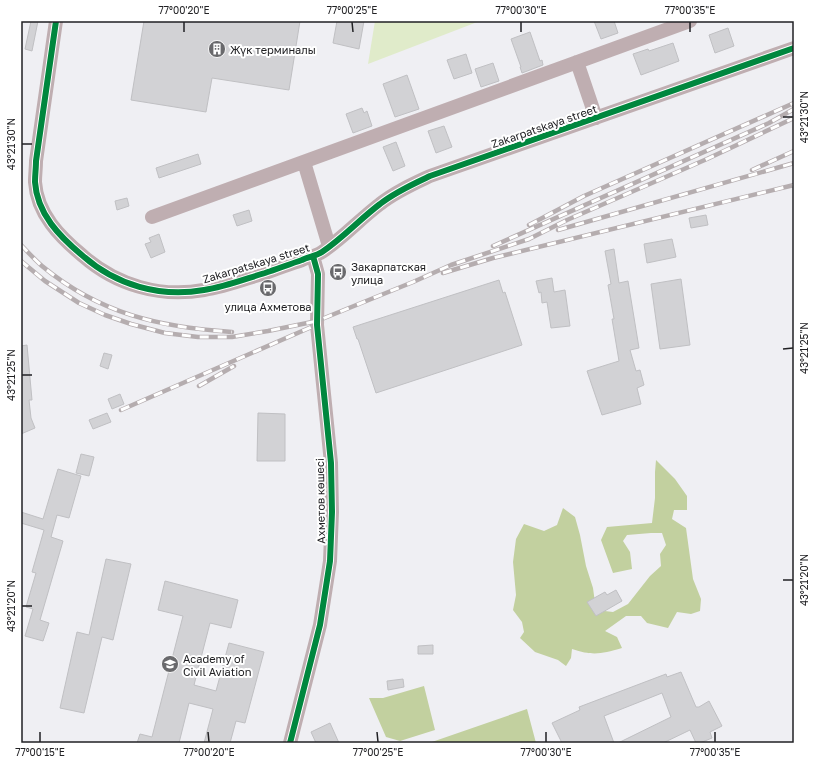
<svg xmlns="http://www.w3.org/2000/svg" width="815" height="764" font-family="'Golos Text',sans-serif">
<rect width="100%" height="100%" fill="#efeff3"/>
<path fill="#e0ebca" d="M 375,21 L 480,21 L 368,64 Z"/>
<path fill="#c2d09f" d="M 656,460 L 675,479 L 687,496 L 687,510 L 674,510 L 672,519 L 686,528 L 693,579 L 701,599 L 700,611 L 691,614 L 677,612 L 668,628 L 647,623 L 641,616 L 626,616 L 605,631 L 617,637 L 622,648 C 601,654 593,656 572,649 L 571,658 L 566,666 L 558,660 L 535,652 L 520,638 L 524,632 L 522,622 L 513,610 L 516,595 L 513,562 L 516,539 L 524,524 L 544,531 L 557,525 L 563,508 L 575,517 L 580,535 L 586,566 L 593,588 L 596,610 L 613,612 L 628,604 L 650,576 L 661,566 L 660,554 L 666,545 L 662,533 L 651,533 L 627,535 L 623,541 L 630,552 L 632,569 L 613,573 L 601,540 L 607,527 L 652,523 L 655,498 L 655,472 Z
M 424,686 L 435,730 L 400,741 L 386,737 L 369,698 L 383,698 Z
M 527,709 L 536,743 L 429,743 Z"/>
<path fill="#d2d2d5" stroke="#c0c0c3" d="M 31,21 L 38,21 L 32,51 L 25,49 Z
M 144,21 L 300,21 L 289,90 L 212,78 L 206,112 L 131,100 Z
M 337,21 L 364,21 L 359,49 L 333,43 Z
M 594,21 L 614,21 L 618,33 L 601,39 Z
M 728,28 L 734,46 L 715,53 L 709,35 Z
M 530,32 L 540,61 L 542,60 L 543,65 L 522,73 L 520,67 L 521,67 L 511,39 Z
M 673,43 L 679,61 L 641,75 L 633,54 L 648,49 L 649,51 Z
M 466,54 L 472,73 L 454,79 L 447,60 Z
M 493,63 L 499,81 L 481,87 L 475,69 Z
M 407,75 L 419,109 L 395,117 L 383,84 Z
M 362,108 L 364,113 L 367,111 L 372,126 L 353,133 L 346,114 Z
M 444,126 L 452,147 L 436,153 L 428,131 Z
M 396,142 L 405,166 L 393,171 L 383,147 Z
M 198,154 L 201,164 L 159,178 L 156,168 Z
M 127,198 L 129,206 L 117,210 L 115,201 Z
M 249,210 L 252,221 L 237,226 L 233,215 Z
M 706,215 L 708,225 L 691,228 L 689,218 Z
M 159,234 L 165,252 L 151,258 L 145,244 L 151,242 L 149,238 Z
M 672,239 L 676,257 L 647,263 L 644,244 Z
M 614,249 L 619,283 L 628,281 L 639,348 L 630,350 L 636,371 L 640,370 L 644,385 L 637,388 L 641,404 L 602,415 L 587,371 L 619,361 L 612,319 L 614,319 L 608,285 L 611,284 L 605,251 Z
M 552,278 L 554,292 L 565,290 L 570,326 L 551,328 L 547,302 L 542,303 L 541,292 L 539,293 L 536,281 Z
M 681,279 L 690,345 L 660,349 L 651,284 Z
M 499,280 L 503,293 L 505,292 L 522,345 L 376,393 L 358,339 L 357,339 L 353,327 Z
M 27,345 L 32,400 L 29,400 L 31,418 L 35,428 L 21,434 L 21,346 Z
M 104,353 L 112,355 L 108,369 L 100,366 Z
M 120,394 L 124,404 L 112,409 L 108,399 Z
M 107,413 L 111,422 L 93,429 L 89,420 Z
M 258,413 L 285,414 L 285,461 L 257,461 Z
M 81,454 L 94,457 L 89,476 L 76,473 Z
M 58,469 L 81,476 L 69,518 L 57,515 L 51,537 L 63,541 L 40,620 L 49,623 L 43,641 L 25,636 L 33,609 L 26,607 L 36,573 L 32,572 L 44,530 L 21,523 L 21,512 L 43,519 Z
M 106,559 L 131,564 L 113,640 L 102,637 L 84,713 L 60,708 L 77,632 L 89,635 Z
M 165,581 L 238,600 L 231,628 L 210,623 L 194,685 L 216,691 L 229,643 L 264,652 L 245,723 L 236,721 L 230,743 L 204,743 L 213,709 L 189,703 L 179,743 L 137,743 L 140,734 L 152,737 L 183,616 L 158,610 Z
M 616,590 L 622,601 L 596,616 L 587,602 L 605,592 L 607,595 Z
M 433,645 L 433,654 L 418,654 L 418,646 Z
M 681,672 L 696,707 L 699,707 L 709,701 L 722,726 L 710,732 L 712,738 L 700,743 L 696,743 L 690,730 L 663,743 L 618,743 L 671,717 L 662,693 L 604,716 L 614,743 L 562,743 L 552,723 L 580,710 L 579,707 L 666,674 L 667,677 Z
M 403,679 L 404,687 L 388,690 L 387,681 Z
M 330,723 L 339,743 L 316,743 L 311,732 Z"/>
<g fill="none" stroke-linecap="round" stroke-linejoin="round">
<path stroke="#bfaeb1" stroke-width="14" d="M 56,21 L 36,161 C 36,168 35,175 35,182 C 37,214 60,237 83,256 C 116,285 160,298 204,290 C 225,287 245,279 265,273 C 277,269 290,264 302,260 C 308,257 316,256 322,252 C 343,238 360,219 380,204 C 395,192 413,184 430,176 L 794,48
M 577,62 L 596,118
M 304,162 L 329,246
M 152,217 L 690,21
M 290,743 L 320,625 L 330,561 L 332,512 L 331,463 L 317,325 L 318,274 L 313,256"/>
<g stroke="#b5adaf" stroke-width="4.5">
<path id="rail" d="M 752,170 L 794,151
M 529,225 L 584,196 L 794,103
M 558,230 L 794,163
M 21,245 C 28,252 35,260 42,266 C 100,314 159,327 232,332
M 493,246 L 769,123 L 794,109
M 21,261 L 45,281 L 79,303 L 105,315 L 131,324 L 165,333 L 198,337 L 232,337 L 268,331 L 317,321 L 413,282 L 451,265 L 529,239 L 567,220 L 707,159 L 794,118
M 443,273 L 493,258 L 794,185
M 199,386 L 234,366
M 121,410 L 316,325"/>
</g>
<use href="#rail" stroke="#fff" stroke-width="3" stroke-dasharray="9" stroke-linecap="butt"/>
<g stroke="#fff" stroke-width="8">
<path id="cycleway" d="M 56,21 L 36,161 C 36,168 35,175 35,182 C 37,214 60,237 83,256 C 116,285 160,298 204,290 C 225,287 245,279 265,273 C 277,269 290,264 302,260 C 308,257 316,256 322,252 C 343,238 360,219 380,204 C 395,192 413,184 430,176 L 794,48
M 290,743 L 320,625 L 330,561 L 332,512 L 331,463 L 317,325 L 318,274 L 313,256"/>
</g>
<use href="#cycleway" stroke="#00873e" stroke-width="6"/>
</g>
<path fill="none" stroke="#212124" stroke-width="1.5" d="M 184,22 L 184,32M 352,22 L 353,32M 521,22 L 521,32M 690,22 L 690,32M 783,117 L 793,117M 22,144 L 32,144M 783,349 L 793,348M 22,375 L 32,375M 783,580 L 793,580M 22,606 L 32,606M 40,732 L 40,742M 208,732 L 209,742M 377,732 L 378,742M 546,732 L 546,742M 715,732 L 715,742"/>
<defs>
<g id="building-disc" transform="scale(0.9)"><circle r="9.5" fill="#69696c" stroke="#fff"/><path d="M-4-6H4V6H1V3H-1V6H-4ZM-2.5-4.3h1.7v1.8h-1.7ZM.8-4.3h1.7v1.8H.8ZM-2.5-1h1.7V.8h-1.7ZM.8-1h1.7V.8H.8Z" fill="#fff"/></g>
<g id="bus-disc" transform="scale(0.9)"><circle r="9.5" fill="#69696c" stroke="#fff"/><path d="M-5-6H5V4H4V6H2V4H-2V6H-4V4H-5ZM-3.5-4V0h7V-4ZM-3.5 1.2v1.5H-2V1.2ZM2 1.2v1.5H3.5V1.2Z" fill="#fff"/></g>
<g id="university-disc" transform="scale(0.9)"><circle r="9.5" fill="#69696c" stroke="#fff"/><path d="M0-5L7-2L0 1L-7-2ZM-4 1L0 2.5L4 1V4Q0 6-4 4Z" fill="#fff"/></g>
</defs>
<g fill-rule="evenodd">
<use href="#building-disc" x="217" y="49"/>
<use href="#bus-disc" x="338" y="272"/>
<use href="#bus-disc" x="268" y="288"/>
<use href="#university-disc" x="170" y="664"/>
</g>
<g text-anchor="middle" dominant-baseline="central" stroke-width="4" stroke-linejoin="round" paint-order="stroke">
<g font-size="11" fill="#212124" stroke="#fff" text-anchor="start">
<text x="230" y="49">Жүк терминалы</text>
<text x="351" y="266">Закарпатская<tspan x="351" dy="13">улица</tspan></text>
<text x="268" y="306" text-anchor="middle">улица Ахметова</text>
<text x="183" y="658">Academy of<tspan x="183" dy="13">Civil Aviation</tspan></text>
</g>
<g font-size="11" fill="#212124" stroke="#fff">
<text transform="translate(544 126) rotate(-19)">Zakarpatskaya street</text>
<text transform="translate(256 263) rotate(-17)">Zakarpatskaya street</text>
<text transform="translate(320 501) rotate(-91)">Ахметов көшесі</text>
</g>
</g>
<rect width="815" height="764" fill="none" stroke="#ffffff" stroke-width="44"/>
<rect x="22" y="22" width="771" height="720" fill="none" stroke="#212124" stroke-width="1.5"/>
<g font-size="10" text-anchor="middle" fill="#212124">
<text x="184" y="14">77°00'20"E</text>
<text x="352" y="14">77°00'25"E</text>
<text x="521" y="14">77°00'30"E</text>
<text x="690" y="14">77°00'35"E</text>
<text transform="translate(804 117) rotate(-90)" y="4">43°21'30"N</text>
<text transform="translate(11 144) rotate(-90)" y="4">43°21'30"N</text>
<text transform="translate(804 348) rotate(-90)" y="4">43°21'25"N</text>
<text transform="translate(11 375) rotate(-90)" y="4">43°21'25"N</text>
<text transform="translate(804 580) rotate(-90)" y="4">43°21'20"N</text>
<text transform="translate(11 606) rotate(-90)" y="4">43°21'20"N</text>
<text x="40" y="756">77°00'15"E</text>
<text x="209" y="756">77°00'20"E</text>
<text x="378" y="756">77°00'25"E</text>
<text x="546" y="756">77°00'30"E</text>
<text x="715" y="756">77°00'35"E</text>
</g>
</svg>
